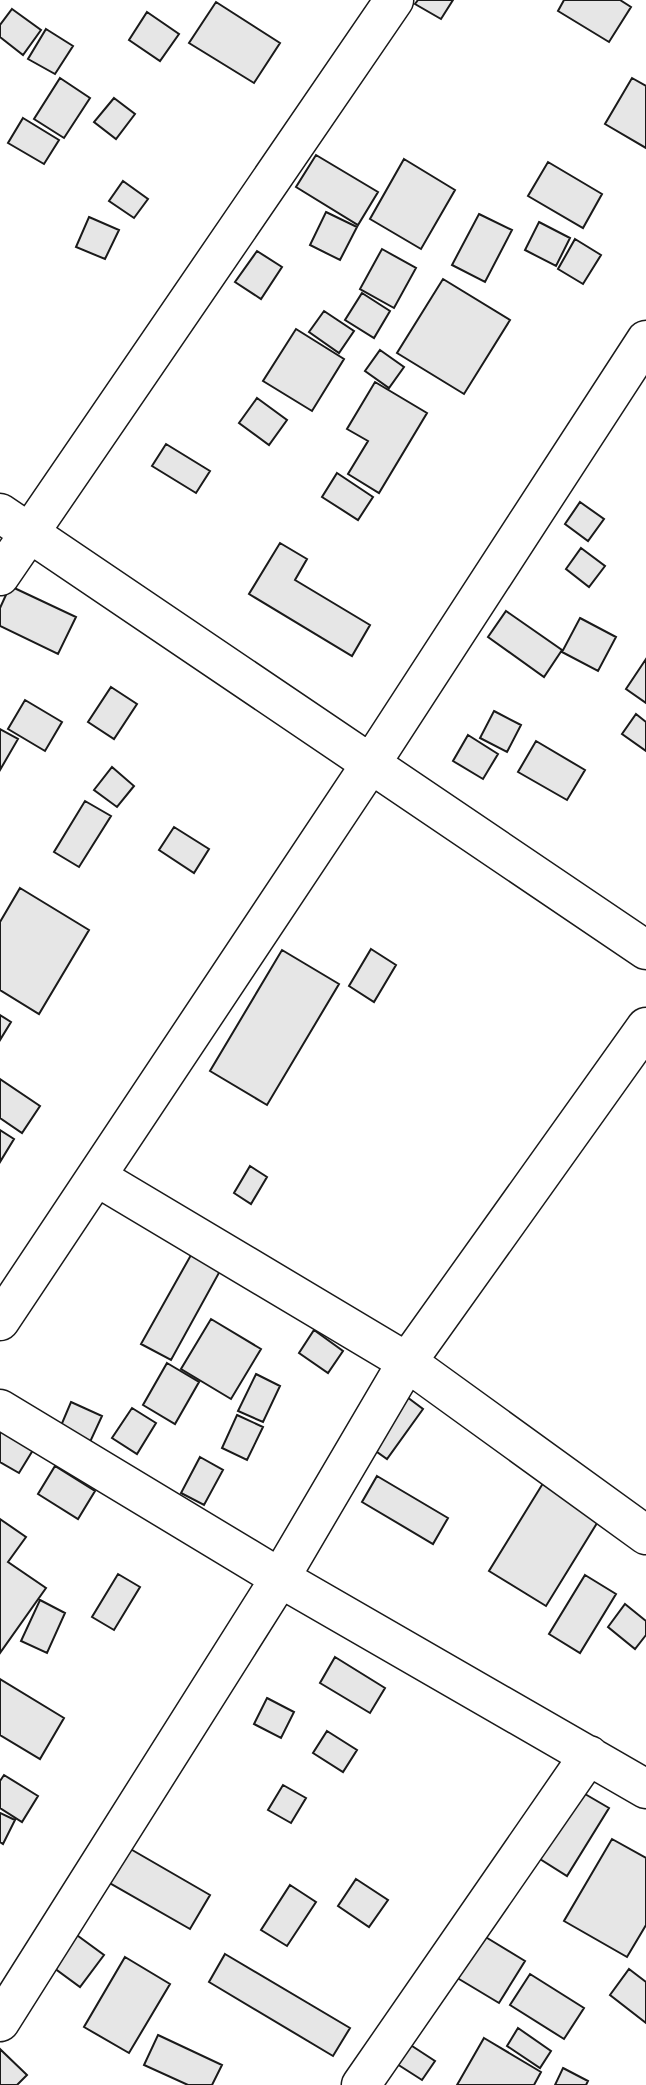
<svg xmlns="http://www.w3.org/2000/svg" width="646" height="2085" font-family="Quicksand,sans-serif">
<rect width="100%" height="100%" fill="#fff"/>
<path fill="#e6e6e6" stroke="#1a1a1a" stroke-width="2" d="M 418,0 L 453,0 L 441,19 L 415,4 Z
M 564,0 L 620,0 L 631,7 L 609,42 L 558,11 Z
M 216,2 L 280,43 L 254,83 L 189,43 Z
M 12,9 L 41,30 L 23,55 L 0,37 L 0,25 Z
M 147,12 L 179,34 L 160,61 L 129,40 Z
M 46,29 L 73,46 L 55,74 L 28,59 Z
M 60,78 L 90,98 L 64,138 L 34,119 Z
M 632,78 L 646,86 L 646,148 L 605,124 Z
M 114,98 L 135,114 L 116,139 L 94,122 Z
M 23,118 L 59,140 L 44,164 L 8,143 Z
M 316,155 L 378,192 L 358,225 L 296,187 Z
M 404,159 L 455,190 L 421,249 L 370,219 Z
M 548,162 L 602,194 L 583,228 L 528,196 Z
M 123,181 L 148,199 L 134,218 L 109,201 Z
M 326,212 L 357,227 L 340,260 L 310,245 Z
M 479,214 L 512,230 L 485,282 L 452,265 Z
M 89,217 L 119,230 L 105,259 L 76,247 Z
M 539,222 L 570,238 L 556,266 L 525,250 Z
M 575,239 L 601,255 L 583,284 L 558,269 Z
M 382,249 L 416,268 L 394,308 L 360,289 Z
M 257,251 L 282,267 L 261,299 L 235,282 Z
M 443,279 L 510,320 L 464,394 L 397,353 Z
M 362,293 L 390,311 L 374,338 L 345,320 Z
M 324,311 L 354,331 L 339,353 L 309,332 Z
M 296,329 L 344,359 L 312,411 L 263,381 Z
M 380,350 L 404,367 L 389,388 L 365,371 Z
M 375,382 L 427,413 L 379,493 L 348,474 L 368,441 L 347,429 Z
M 257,398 L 287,420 L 269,445 L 239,423 Z
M 166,444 L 210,471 L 196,493 L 152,466 Z
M 337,473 L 373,497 L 358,520 L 322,497 Z
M 580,502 L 604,519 L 588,541 L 565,524 Z
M 280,543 L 307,559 L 295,580 L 370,625 L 352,656 L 249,594 Z
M 581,548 L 605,566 L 589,587 L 566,569 Z
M 10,586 L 76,617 L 58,654 L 0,626 L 0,608 Z
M 506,611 L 562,650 L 544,677 L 488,637 Z
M 580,618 L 616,637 L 598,671 L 562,652 Z
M 646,659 L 646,703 L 626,689 Z
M 111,687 L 137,704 L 114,739 L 88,722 Z
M 25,700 L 62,722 L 45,751 L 8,729 Z
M 494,711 L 521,725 L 507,752 L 480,738 Z
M 636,714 L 646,722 L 646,751 L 622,734 Z
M 0,729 L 18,739 L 0,770 Z
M 468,735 L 498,754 L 483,779 L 453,761 Z
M 536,741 L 585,770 L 567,800 L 518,772 Z
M 112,767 L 134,786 L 117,807 L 94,790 Z
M 85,801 L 111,816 L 79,867 L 54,852 Z
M 174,827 L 209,849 L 194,873 L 159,850 Z
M 20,888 L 89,930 L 39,1014 L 0,990 L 0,922 Z
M 371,949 L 396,965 L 374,1002 L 349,986 Z
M 282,950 L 339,984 L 267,1105 L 210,1071 Z
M 0,1015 L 11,1022 L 0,1040 Z
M 0,1079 L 40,1106 L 22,1133 L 0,1118 Z
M 0,1130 L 14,1139 L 0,1162 Z
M 250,1166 L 267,1177 L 251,1204 L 234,1193 Z
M 191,1255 L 220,1271 L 171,1360 L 141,1344 Z
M 211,1319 L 261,1349 L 231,1399 L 181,1369 Z
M 314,1330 L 343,1351 L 328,1373 L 299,1353 Z
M 167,1363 L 199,1382 L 175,1424 L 143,1405 Z
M 256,1374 L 280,1386 L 263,1422 L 238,1411 Z
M 399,1391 L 423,1409 L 387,1459 L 363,1442 Z
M 71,1402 L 102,1416 L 90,1442 L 60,1428 Z
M 132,1408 L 156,1423 L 137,1454 L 112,1438 Z
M 237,1415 L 263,1427 L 247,1460 L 222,1448 Z
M 0,1430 L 33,1450 L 19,1473 L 0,1462 Z
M 200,1457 L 223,1470 L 204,1505 L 181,1493 Z
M 55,1466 L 95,1491 L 78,1519 L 38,1494 Z
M 377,1476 L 448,1518 L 433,1544 L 362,1502 Z
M 545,1480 L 602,1515 L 546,1606 L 489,1571 Z
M 0,1519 L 26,1537 L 8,1562 L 46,1588 L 0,1653 Z
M 118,1574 L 140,1587 L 114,1630 L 92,1617 Z
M 585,1575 L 616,1594 L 580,1653 L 549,1634 Z
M 40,1600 L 65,1613 L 47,1653 L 21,1641 Z
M 625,1604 L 646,1621 L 646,1635 L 635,1649 L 608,1627 Z
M 335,1657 L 385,1688 L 370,1713 L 320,1683 Z
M 0,1679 L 64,1718 L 40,1759 L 0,1735 Z
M 267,1698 L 294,1712 L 281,1738 L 254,1724 Z
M 327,1731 L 357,1750 L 343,1772 L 313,1753 Z
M 4,1775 L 38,1796 L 22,1822 L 0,1808 L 0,1781 Z
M 283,1785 L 306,1798 L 291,1823 L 268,1810 Z
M 573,1787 L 609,1808 L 567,1876 L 532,1854 Z
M 0,1813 L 15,1820 L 3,1844 L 0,1842 Z
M 612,1839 L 646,1858 L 646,1925 L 627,1957 L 564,1921 Z
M 127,1847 L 210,1895 L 190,1929 L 108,1882 Z
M 356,1879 L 388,1900 L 369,1927 L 338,1906 Z
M 290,1885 L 316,1902 L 287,1946 L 261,1930 Z
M 74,1933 L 104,1955 L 80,1987 L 50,1965 Z
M 479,1933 L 525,1961 L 499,2003 L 454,1976 Z
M 225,1954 L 350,2028 L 333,2056 L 209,1982 Z
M 125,1957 L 170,1984 L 129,2053 L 84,2027 Z
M 629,1969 L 646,1982 L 646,2023 L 610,1995 Z
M 530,1974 L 584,2008 L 564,2039 L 510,2005 Z
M 518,2028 L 551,2051 L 540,2068 L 507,2046 Z
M 158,2035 L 222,2065 L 212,2085 L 188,2085 L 144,2065 Z
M 484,2038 L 541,2072 L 534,2085 L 457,2085 Z
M 409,2044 L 435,2061 L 422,2080 L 397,2064 Z
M 0,2049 L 27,2075 L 17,2085 L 0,2085 Z
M 563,2068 L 588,2081 L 586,2085 L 555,2085 Z"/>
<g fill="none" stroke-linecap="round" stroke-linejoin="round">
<g stroke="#1a1a1a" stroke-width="41">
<path id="street" d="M 0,513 L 646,950
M 0,576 L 394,0
M 97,1177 L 407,1362 L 646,1535
M 0,1321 L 370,765 L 646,340
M 0,1409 L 280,1578 L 646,1789
M 0,2022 L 280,1578 L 407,1362 L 646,1027
M 361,2085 L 589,1755"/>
</g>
<use href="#street" stroke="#fff" stroke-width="38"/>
</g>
</svg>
